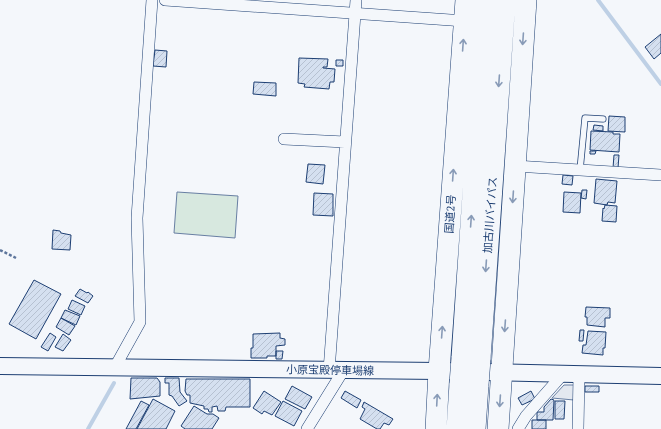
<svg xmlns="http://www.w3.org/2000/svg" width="661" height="429" font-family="'PT Serif','Noto Sans JP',serif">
<defs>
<pattern id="building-hatch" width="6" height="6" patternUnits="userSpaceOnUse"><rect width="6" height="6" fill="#d5e0f0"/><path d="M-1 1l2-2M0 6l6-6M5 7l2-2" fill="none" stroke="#b6c1d1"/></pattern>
</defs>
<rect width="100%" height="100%" fill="#f4f7fb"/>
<path fill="#d7e8df" stroke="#687fa3" d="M 177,192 L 238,196 L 235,238 L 174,233 Z"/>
<path fill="#e3e8f0" stroke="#687fa3" d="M 564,385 L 574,385 L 574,400 L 552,398 Z"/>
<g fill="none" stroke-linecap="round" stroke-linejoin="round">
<path stroke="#bed0e5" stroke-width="4" d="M 598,0 L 661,84
M 88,429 L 114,383"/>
</g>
<path fill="url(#building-hatch)" stroke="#1d3f73" d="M 661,34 L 661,53 L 654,59 L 645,47 Z
M 155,50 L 167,51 L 166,67 L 153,66 Z
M 299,58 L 328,59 L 327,67 L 323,67 L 323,68 L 335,69 L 334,82 L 330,82 L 329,89 L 304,87 L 305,84 L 298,83 Z
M 336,60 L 343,60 L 343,66 L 336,66 Z
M 254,82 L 276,83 L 276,96 L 253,94 Z
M 609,116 L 625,117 L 625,132 L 608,131 Z
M 594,125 L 603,126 L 603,131 L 593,130 Z
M 591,131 L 613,132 L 613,134 L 620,134 L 619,152 L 590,150 Z
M 590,151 L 596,151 L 595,154 L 590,154 Z
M 614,155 L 619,155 L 618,168 L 613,168 Z
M 308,164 L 325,165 L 323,184 L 306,182 Z
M 563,175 L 573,176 L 572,185 L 562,184 Z
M 596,179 L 617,181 L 615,203 L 608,202 L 607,205 L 594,203 Z
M 582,190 L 587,190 L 586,199 L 581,198 Z
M 564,192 L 581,193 L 580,213 L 563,212 Z
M 314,193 L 333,194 L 333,216 L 313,215 Z
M 605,205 L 617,206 L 616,222 L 602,221 L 603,208 L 604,209 Z
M 53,230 L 60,231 L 61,233 L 71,235 L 70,250 L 52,249 Z
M 34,280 L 61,294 L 36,339 L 9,324 Z
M 80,289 L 87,293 L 88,292 L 93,296 L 88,303 L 75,296 Z
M 72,300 L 85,306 L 81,315 L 68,309 Z
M 586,307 L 610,308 L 610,318 L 605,318 L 605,327 L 587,325 L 587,317 L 585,317 Z
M 65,310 L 80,316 L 76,325 L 61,318 Z
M 61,318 L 75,326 L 69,335 L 56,327 Z
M 580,330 L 584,330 L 583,341 L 579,341 Z
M 588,331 L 606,332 L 605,348 L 603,348 L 603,355 L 582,353 L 583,345 L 586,345 Z
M 50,333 L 56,337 L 48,351 L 41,347 Z
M 280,333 L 280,338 L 285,339 L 285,345 L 276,346 L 276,356 L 267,356 L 267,358 L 251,358 L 251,348 L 253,348 L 253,334 Z
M 63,334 L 71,340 L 63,351 L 55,347 Z
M 276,351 L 283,351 L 282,359 L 276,359 Z
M 131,378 L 157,378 L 160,382 L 160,396 L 130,399 Z
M 165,378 L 179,378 L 180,392 L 187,401 L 179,406 L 172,396 L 169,395 L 169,383 L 165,383 Z
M 186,379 L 250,379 L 250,407 L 226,407 L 225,411 L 218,411 L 217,406 L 212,407 L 212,412 L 209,412 L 208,409 L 204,409 L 204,406 L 190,403 L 190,395 L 187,395 L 185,391 Z
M 292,386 L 312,397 L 305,409 L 285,399 Z
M 585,386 L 599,386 L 599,392 L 585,392 Z
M 264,391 L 281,402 L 272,415 L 264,411 L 262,414 L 253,408 Z
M 345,391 L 361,400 L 357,408 L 341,398 Z
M 531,391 L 535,399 L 522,405 L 518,398 Z
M 153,399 L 175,411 L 166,429 L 137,429 Z
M 551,399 L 554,400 L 553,420 L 537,420 L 537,412 L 544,412 L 544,407 Z
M 141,401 L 149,405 L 136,429 L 126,429 Z
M 283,401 L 302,411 L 294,426 L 275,416 Z
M 555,401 L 565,401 L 564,419 L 555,419 Z
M 364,402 L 393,419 L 389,425 L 384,423 L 380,429 L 377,429 L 360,419 L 365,409 L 362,407 Z
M 194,406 L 207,414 L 213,414 L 219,418 L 212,429 L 185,429 L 181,426 Z
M 532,420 L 546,420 L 546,429 L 532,429 Z"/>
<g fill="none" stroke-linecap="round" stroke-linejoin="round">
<g stroke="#1d3f73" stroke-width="7">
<path id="lane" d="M 580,170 L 585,118 L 603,119"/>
</g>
<g stroke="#1d3f73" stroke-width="12">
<path id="street" d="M 165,0 L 465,21
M 284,139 L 345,142
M 515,166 L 661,175
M 115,367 L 140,322 L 137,218 L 152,0
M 329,371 L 356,0
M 307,429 L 343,371
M 518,429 L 526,416 L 563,374
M 578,429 L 579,375"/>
</g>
<g stroke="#1d3f73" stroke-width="18">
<path id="secondary" d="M 0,366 L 439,371 L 661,376"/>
</g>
<g stroke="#1d3f73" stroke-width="22">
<path id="highway" d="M 462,358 L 486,0
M 480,359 L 505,0
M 436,429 L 439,371 L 466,0
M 457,429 L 460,384
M 475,429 L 478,385
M 498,429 L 526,0"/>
</g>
<path stroke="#5e769c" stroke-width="2.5" stroke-dasharray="3 2" stroke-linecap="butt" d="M 0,250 L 16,258"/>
<use href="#lane" stroke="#f4f7fb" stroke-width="5.5"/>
<use href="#street" stroke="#f4f7fb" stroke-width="11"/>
<use href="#secondary" stroke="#f4f7fb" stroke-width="16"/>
<use href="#highway" stroke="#f4f7fb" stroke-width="21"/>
<g stroke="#1d3f73" stroke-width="22" stroke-linecap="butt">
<path id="highway-bridge" d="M 460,384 L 462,358
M 478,385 L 480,359"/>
</g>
<use href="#highway-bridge" stroke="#f4f7fb" stroke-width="21"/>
</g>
<defs><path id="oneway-shaft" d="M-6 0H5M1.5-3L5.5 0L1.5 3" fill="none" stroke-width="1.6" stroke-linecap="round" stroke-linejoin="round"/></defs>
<g stroke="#889bb7">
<use href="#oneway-shaft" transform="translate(523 39) rotate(94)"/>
<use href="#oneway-shaft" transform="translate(463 45) rotate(-86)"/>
<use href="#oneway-shaft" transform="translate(499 81) rotate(94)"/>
<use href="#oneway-shaft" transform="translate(453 175) rotate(-86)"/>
<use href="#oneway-shaft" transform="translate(513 197) rotate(94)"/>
<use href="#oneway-shaft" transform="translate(471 221) rotate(-86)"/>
<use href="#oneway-shaft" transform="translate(486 266) rotate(94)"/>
<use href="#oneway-shaft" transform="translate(505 326) rotate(94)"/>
<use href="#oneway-shaft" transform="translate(442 332) rotate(-86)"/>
<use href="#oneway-shaft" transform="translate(437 400) rotate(-87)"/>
<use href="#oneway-shaft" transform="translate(500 401) rotate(94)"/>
</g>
<g text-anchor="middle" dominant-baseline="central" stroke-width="3" stroke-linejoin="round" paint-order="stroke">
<g font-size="11" fill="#1d3f73" stroke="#f4f7fb">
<text transform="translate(450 214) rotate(-86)">国道2号</text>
<text transform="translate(490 215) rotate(-86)">加古川バイパス</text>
<text transform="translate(330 370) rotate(1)">小原宝殿停車場線</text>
</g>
</g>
</svg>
